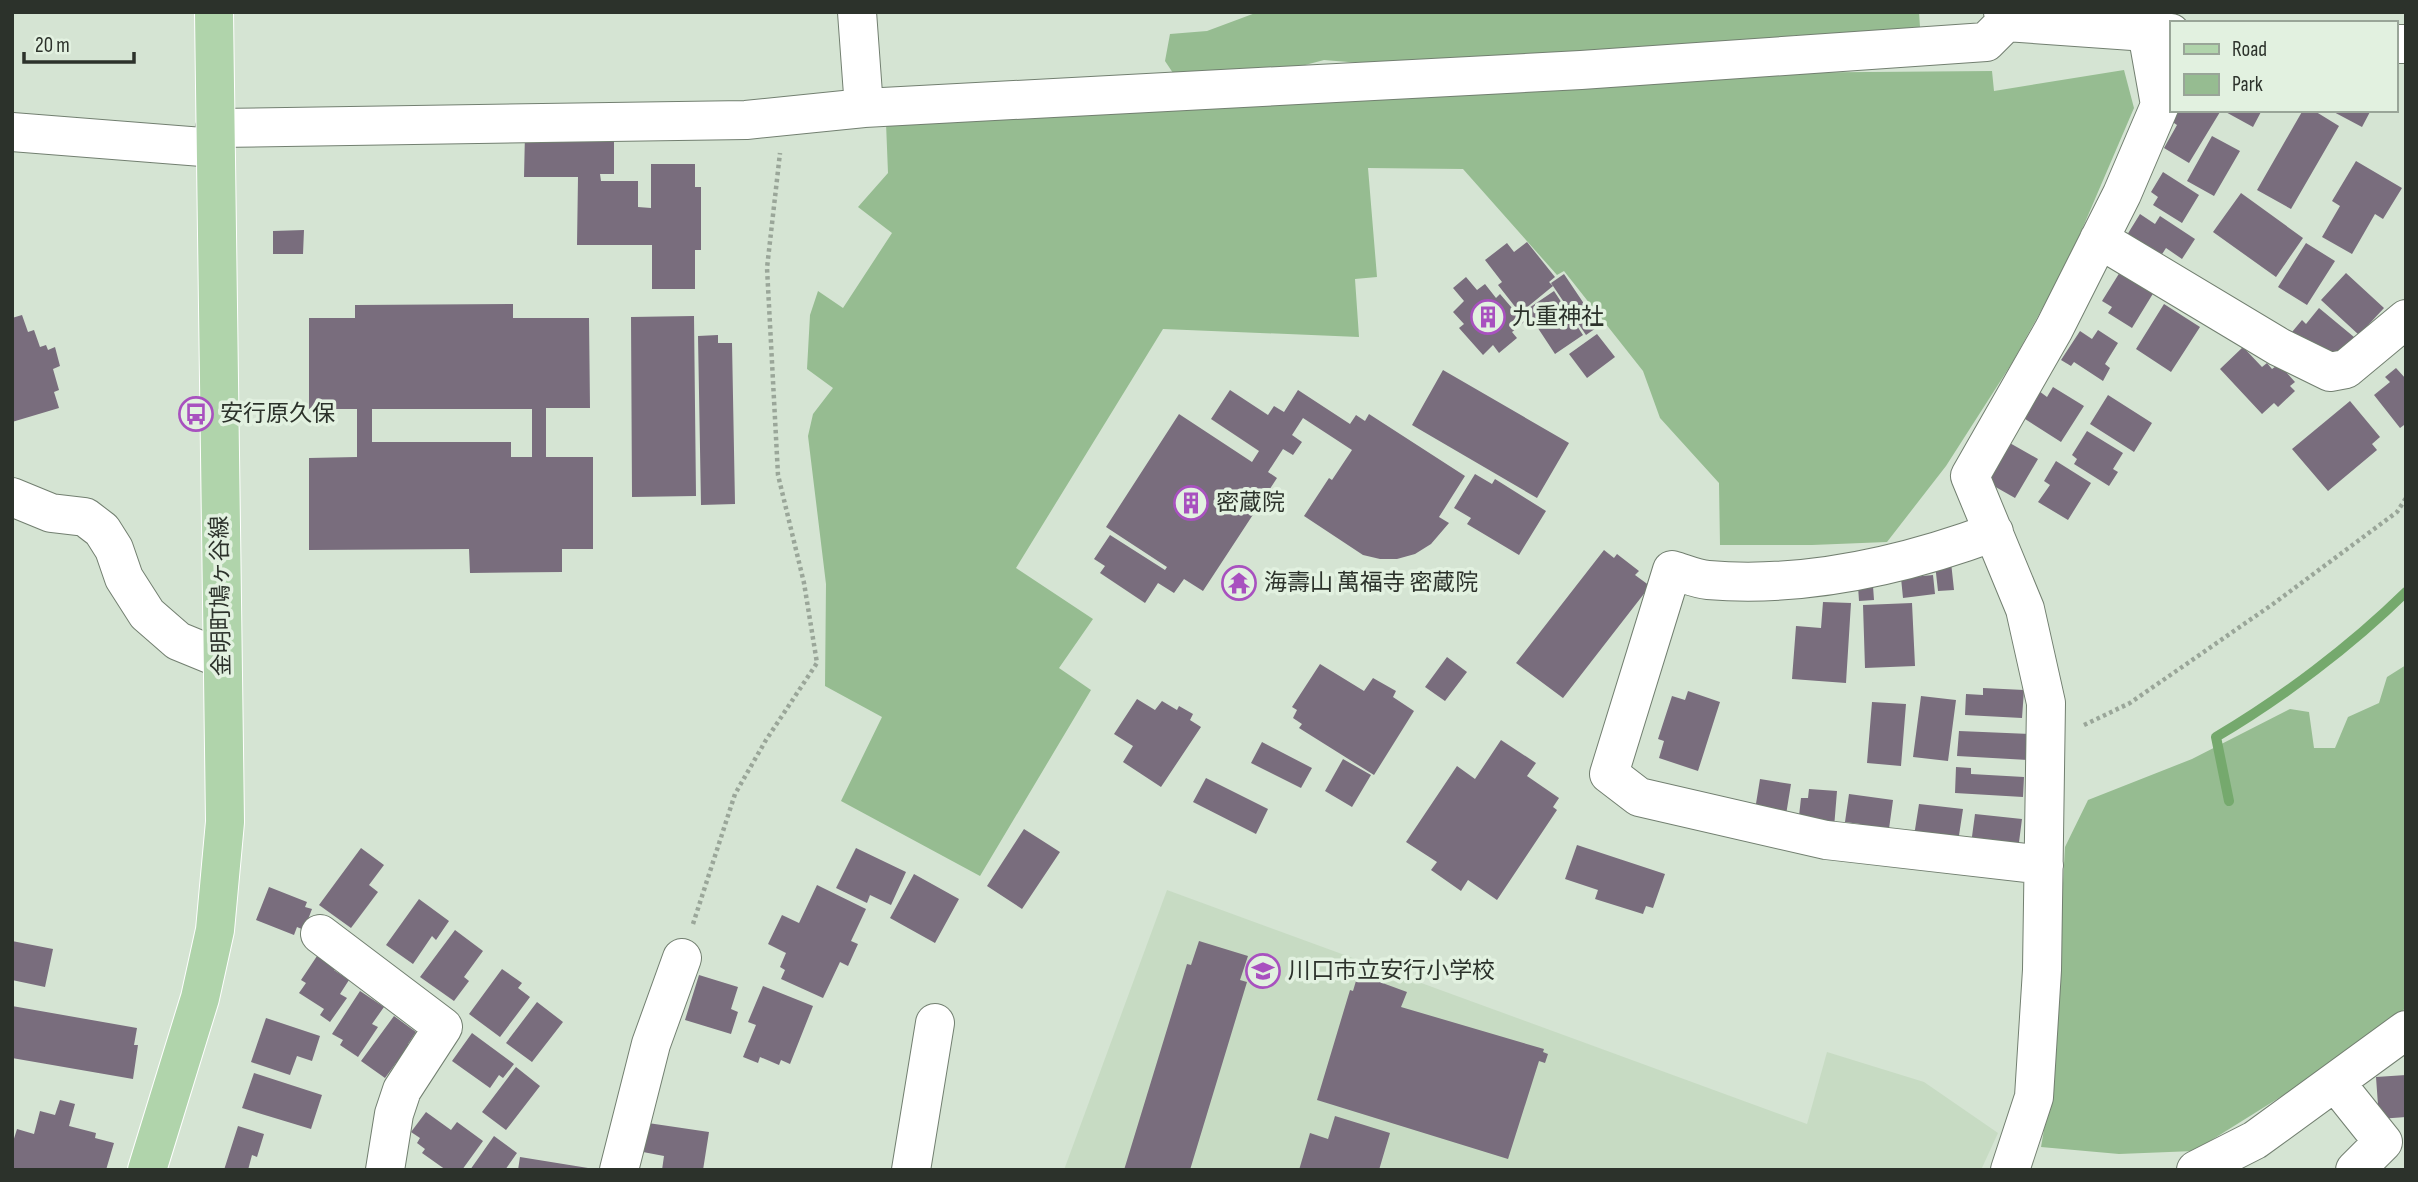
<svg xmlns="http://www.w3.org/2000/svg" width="2418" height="1182" font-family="'Sofia Sans Condensed','Noto Sans JP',sans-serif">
<rect width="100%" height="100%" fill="#d5e4d3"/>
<path fill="#c7dbc3" d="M 1167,890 L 1807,1124 L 1827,1052 L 1924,1082 L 1998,1133 L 1981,1170 L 1064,1170 Z"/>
<path fill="#96bc91" d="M 1258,12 L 1919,12 L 1920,27 L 1885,36 L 1796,35 L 1760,43 L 1385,65 L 1324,60 L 1275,73 L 1173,73 L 1165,61 L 1170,34 L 1207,31 Z
M 2124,70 L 2134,108 L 2068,262 L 2012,363 L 1946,466 L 1887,542 L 1812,545 L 1720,545 L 1719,483 L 1660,418 L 1643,371 L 1564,271 L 1557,275 L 1463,169 L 1368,168 L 1377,277 L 1355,279 L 1359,337 L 1163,329 L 1016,568 L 1093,619 L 1059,668 L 1091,690 L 980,876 L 841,801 L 882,717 L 825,686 L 826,584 L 808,436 L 813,414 L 833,388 L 807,369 L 810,315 L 818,291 L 843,308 L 892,233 L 858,207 L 888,173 L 886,123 L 1733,73 L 1992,71 L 1994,91 Z
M 2406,665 L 2406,1008 L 2303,1083 L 2194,1151 L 2119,1154 L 2041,1147 L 2052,1084 L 2065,847 L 2088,800 L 2192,759 L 2290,709 L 2309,712 L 2314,748 L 2335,748 L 2348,717 L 2379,703 L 2387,677 Z"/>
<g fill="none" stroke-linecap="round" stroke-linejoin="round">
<path stroke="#75a96d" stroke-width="10" d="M 2229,801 L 2216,737 C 2282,698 2351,646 2406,592"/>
</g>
<path fill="#796d7d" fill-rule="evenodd" d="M 2178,110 L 2220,112 L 2189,163 L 2164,148 L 2177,125 L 2171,121 Z
M 2222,110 L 2262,110 L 2253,127 Z
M 2303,110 L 2313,110 L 2339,126 L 2291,209 L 2257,190 Z
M 2330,110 L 2371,110 L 2362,127 Z
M 525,133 L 614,134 L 614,174 L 600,174 L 601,181 L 638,181 L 638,207 L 651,208 L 651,164 L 695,164 L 695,187 L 701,187 L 701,250 L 695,250 L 695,289 L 652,289 L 652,245 L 577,245 L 578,177 L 524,177 Z
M 2212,136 L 2240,151 L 2214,196 L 2187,181 Z
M 2356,161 L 2402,188 L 2383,219 L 2375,214 L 2352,254 L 2322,237 L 2340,206 L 2332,201 Z
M 2163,172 L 2199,195 L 2182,223 L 2153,205 L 2158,197 L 2151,192 Z
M 2241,193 L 2303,238 L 2276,277 L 2213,232 Z
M 2140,214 L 2155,224 L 2160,216 L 2195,239 L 2182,259 L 2166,248 L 2157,262 L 2127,235 Z
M 304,230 L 303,254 L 273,254 L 273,231 Z
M 1527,242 L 1555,277 L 1549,282 L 1553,286 L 1520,313 L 1498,285 L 1502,282 L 1485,260 L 1507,243 L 1514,252 Z
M 2306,243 L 2335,261 L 2307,305 L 2278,287 Z
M 2120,272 L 2154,292 L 2132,328 L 2108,313 L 2112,307 L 2102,301 Z
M 2346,273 L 2384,308 L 2359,335 L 2321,300 Z
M 1564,274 L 1599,326 L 1586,335 L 1551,283 Z
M 1466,277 L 1477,290 L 1485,284 L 1496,298 L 1500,294 L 1524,322 L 1512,332 L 1517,338 L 1499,353 L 1493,345 L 1483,355 L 1459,328 L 1464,324 L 1453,312 L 1464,301 L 1453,288 Z
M 1554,291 L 1583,335 L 1555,354 L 1526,310 Z
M 513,304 L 513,318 L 589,318 L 590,408 L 546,408 L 546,457 L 593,457 L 593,549 L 562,549 L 562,572 L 470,573 L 469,549 L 309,550 L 309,458 L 357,457 L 357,409 L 309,409 L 309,318 L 355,318 L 355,305 ZM 372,409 L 532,409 L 532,457 L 511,457 L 511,442 L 372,442 Z
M 2164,304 L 2200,327 L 2171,372 L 2136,349 Z
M 2319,308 L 2354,337 L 2335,359 L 2292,332 L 2302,320 L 2306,324 Z
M 22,315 L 28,332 L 34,330 L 40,347 L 46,345 L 48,350 L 55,347 L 60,366 L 53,369 L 59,390 L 54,392 L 59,408 L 12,422 L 12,318 Z
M 694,316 L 696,496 L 632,497 L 631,317 Z
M 2098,330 L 2118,343 L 2105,364 L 2110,368 L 2103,381 L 2074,362 L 2071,366 L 2061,360 L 2080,331 L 2092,339 Z
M 1597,334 L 1615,357 L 1587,378 L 1569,354 Z
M 718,335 L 718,343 L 732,343 L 735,504 L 701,505 L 698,336 Z
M 2243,347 L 2262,367 L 2267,363 L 2272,369 L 2279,364 L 2295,382 L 2290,386 L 2295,391 L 2278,407 L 2274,403 L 2262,414 L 2220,369 Z
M 2396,368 L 2406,379 L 2406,427 L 2404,425 L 2400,428 L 2374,395 L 2390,382 L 2385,377 Z
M 1443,370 L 1569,443 L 1537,498 L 1412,425 Z
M 2053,387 L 2084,406 L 2061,442 L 2022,417 L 2039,391 L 2047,397 Z
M 1230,390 L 1268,415 L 1274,406 L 1284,412 L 1298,390 L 1350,424 L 1356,415 L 1365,421 L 1369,414 L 1465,476 L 1439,517 L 1449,523 L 1431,544 L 1415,554 L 1397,559 L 1380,559 L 1363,555 L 1304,516 L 1329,478 L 1332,480 L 1352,450 L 1303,418 L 1292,435 L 1302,442 L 1293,455 L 1283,449 L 1268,472 L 1277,478 L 1203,591 L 1184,579 L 1174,593 L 1158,583 L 1145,603 L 1100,573 L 1105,566 L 1094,559 L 1110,535 L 1165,570 L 1167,567 L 1106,527 L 1179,414 L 1252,462 L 1259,451 L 1211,419 Z
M 2108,395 L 2152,423 L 2134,452 L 2090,424 Z
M 2350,401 L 2380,437 L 2372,444 L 2377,450 L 2328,491 L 2292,449 Z
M 2087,431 L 2123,453 L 2113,469 L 2118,472 L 2109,486 L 2074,464 L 2077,459 L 2072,455 Z
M 2008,442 L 2038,459 L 2015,498 L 1985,481 Z
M 2056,461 L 2091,483 L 2068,520 L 2038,502 L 2050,485 L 2044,481 Z
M 1475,474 L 1492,484 L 1495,479 L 1546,511 L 1519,555 L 1467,524 L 1471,518 L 1454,508 Z
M 1604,550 L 1614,558 L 1617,554 L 1639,571 L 1635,575 L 1650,586 L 1563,698 L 1516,663 Z
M 1951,562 L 1954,590 L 1938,591 L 1935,564 Z
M 1933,575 L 1935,594 L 1903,598 L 1901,578 Z
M 1858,586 L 1873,586 L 1874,600 L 1859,601 Z
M 1823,602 L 1851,603 L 1846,683 L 1792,679 L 1796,626 L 1821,628 Z
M 1912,603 L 1915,666 L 1865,668 L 1863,605 Z
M 1447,657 L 1467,672 L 1445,701 L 1425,687 Z
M 1320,664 L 1364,691 L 1373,678 L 1396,691 L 1393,697 L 1414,711 L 1374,775 L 1299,728 L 1302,724 L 1293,718 L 1297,710 L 1292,707 Z
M 1983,688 L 2024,690 L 2022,718 L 1965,715 L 1966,694 L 1983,695 Z
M 1688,691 L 1720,702 L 1698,771 L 1659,758 L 1664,741 L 1658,739 L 1672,696 L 1685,700 Z
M 1921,696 L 1956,700 L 1948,761 L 1913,757 Z
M 1137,699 L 1155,710 L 1162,701 L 1177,710 L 1179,706 L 1193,714 L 1190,720 L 1201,727 L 1161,787 L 1123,762 L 1133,746 L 1114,734 Z
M 1872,702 L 1906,704 L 1901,766 L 1867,763 Z
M 1959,731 L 2030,734 L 2028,760 L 1957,756 Z
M 1501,740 L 1536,763 L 1527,776 L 1559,798 L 1553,807 L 1557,810 L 1497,900 L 1468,880 L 1461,891 L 1431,870 L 1437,862 L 1406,842 L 1457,766 L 1475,779 Z
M 1262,742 L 1312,768 L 1301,788 L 1251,763 Z
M 1343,759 L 1371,775 L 1352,807 L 1325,791 Z
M 1956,767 L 1971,768 L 1971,774 L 2024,777 L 2023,797 L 1955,793 Z
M 1206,778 L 1268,809 L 1256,834 L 1193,802 Z
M 1760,779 L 1791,784 L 1785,821 L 1754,816 Z
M 1809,789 L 1837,791 L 1834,828 L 1798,825 L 1801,798 L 1808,798 Z
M 1849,794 L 1893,800 L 1888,836 L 1859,832 L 1860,824 L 1845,822 Z
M 1919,804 L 1963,809 L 1958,842 L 1914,836 Z
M 1975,814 L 2022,819 L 2018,850 L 1971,844 Z
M 1024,829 L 1060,852 L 1022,909 L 987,886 Z
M 1577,845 L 1665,874 L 1653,908 L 1646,906 L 1643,914 L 1595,899 L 1598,890 L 1565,879 Z
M 361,848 L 384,865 L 369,885 L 378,892 L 351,928 L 319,905 Z
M 856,848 L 906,872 L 891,905 L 870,895 L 867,903 L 836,888 Z
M 914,874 L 959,899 L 935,943 L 890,918 Z
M 817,885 L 866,909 L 851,941 L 858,944 L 848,966 L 840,962 L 823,998 L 781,979 L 785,970 L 780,967 L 786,953 L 768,944 L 782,915 L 799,923 Z
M 269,887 L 307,902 L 305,907 L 312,909 L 304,930 L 297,927 L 294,935 L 256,920 Z
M 419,899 L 449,921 L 436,940 L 432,936 L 413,964 L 386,945 Z
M 455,930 L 483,951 L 464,977 L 469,981 L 454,1001 L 420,977 Z
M 12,941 L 53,949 L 45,987 L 12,980 Z
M 1199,941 L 1248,956 L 1240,980 L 1247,982 L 1190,1170 L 1124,1170 L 1187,964 L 1191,965 Z
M 319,953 L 338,965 L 334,970 L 349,980 L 340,994 L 347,998 L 330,1022 L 320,1015 L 324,1009 L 299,993 L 306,983 L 301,980 Z
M 502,969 L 522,983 L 518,988 L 530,997 L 500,1037 L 469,1014 Z
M 1358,974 L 1407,992 L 1401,1007 L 1544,1049 L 1543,1052 L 1548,1054 L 1545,1063 L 1539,1061 L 1508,1159 L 1317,1100 L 1350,990 L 1353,991 Z
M 699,975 L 738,987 L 731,1009 L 738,1012 L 731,1034 L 685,1020 Z
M 763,986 L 813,1006 L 790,1064 L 781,1060 L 779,1065 L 760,1057 L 758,1063 L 743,1057 L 756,1025 L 748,1022 Z
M 360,991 L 384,1007 L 372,1024 L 378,1027 L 358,1057 L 340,1045 L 343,1040 L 332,1034 Z
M 537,1002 L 563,1022 L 532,1062 L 506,1043 Z
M 12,1006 L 137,1028 L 134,1045 L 138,1045 L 133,1079 L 12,1058 Z
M 394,1016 L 416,1032 L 408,1044 L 413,1048 L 399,1065 L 396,1063 L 385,1078 L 361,1061 Z
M 266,1018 L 320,1036 L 312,1061 L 297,1056 L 290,1075 L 251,1062 Z
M 472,1033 L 514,1064 L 503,1078 L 499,1075 L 490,1088 L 452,1061 Z
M 516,1067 L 540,1086 L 506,1130 L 482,1112 Z
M 254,1073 L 322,1095 L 311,1129 L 242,1108 Z
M 2406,1075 L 2406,1117 L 2379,1119 L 2376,1077 Z
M 60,1100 L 75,1104 L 69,1126 L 96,1133 L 95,1138 L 114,1143 L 106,1170 L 12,1170 L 12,1145 L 17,1129 L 34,1134 L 40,1111 L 55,1115 Z
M 426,1112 L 451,1130 L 457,1122 L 483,1141 L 462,1170 L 446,1170 L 422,1153 L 425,1149 L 417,1143 L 420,1138 L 411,1132 Z
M 1335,1116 L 1390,1133 L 1379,1170 L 1299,1170 L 1310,1133 L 1328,1139 Z
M 648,1123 L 709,1132 L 703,1170 L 662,1170 L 664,1156 L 643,1152 Z
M 238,1126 L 264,1134 L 257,1157 L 252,1155 L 248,1170 L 224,1170 Z
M 494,1136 L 517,1153 L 505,1170 L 470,1170 Z
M 520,1157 L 588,1168 L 588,1170 L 518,1170 Z"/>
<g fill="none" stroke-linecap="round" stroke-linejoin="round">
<g stroke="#727f70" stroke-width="40">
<path id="minor" d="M 857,12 L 864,108 L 1581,70 L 1986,42 L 2006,22
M 2003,12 L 2006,22 L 2147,32
M 2395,44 L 2406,44
M 215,128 L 746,120 L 864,108
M 12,132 L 215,148
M 2099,239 L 2279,347 L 2330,372 L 2346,369 L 2406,319
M 12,497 L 51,513 L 85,517 L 102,530 L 114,549 L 124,578 L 147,614 L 178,641 L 222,659
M 1994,532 C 1905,565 1804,588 1708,580 C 1696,579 1683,573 1672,570 L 1609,774 L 1639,797 L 1826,840 L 2044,865
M 320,934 L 443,1027 L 402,1090 L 394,1114 L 385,1170
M 2335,1082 L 2383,1142 L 2355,1170
M 619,1170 L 651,1044 L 682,958
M 911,1170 L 935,1023
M 2010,1170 L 2034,1097 L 2042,970 L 2046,703 L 2025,609 L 1970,476 L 2054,329 L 2122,194 L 2160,105 L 2147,32 L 2171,33
M 2196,1170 L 2255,1140 L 2406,1030"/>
</g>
<g stroke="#fff" stroke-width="40">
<path id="major" d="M 147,1170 L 200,998 L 215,930 L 225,822 L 214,12"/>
</g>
<path stroke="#9aa699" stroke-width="4.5" stroke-dasharray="3.5 3.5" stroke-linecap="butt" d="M 2084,725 L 2130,703 L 2273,604 L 2397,512 L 2406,498
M 693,924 L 735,794 L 766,740 L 817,663 L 804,583 L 778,475 L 767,268 L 780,153"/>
<use href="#minor" stroke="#fff" stroke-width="38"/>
<use href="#major" stroke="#b0d4ab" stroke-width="38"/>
</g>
<defs>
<g id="building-ring" transform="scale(1.75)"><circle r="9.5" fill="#e2f1e0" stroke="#a851bf" stroke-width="1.5"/><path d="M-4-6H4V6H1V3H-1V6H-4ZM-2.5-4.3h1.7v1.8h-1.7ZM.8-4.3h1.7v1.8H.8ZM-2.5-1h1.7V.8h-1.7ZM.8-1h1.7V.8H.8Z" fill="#a851bf"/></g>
<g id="bus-ring" transform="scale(1.75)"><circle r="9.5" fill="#e2f1e0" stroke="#a851bf" stroke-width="1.5"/><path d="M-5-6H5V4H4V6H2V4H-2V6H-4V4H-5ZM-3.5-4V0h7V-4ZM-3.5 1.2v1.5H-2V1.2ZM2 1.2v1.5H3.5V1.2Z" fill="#a851bf"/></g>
<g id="temple-ring" transform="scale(1.75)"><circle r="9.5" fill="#e2f1e0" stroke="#a851bf" stroke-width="1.5"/><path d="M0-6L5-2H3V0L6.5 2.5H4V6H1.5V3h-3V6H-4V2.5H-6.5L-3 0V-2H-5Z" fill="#a851bf"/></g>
<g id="school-ring" transform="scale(1.75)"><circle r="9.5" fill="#e2f1e0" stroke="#a851bf" stroke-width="1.5"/><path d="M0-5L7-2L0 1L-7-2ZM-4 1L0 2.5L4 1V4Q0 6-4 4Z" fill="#a851bf"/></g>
</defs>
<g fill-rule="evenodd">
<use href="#building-ring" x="1488" y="317"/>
<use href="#bus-ring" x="196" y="414"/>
<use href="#building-ring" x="1191" y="503"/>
<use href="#temple-ring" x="1239" y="583"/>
<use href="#school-ring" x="1263" y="971"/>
</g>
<g text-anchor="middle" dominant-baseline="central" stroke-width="7" stroke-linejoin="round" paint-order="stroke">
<g font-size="23" fill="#2c322b" stroke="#e2f1e0" text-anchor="start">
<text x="1512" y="317">九重神社</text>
<text x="220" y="414">安行原久保</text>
<text x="1216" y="503">密蔵院</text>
<text x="1264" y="583">海壽山 萬福寺 密蔵院</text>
<text x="1288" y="971">川口市立安行小学校</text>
</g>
<g font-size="23" fill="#2c322b" stroke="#e2f1e0">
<text transform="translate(221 596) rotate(-91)">金明町鳩ヶ谷線</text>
</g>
</g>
<rect width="2418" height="1182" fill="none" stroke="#2c322b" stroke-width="28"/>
<rect x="2170" y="21" width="228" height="91" fill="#e2f1e0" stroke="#99a598" stroke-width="2"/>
<rect x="2184" y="44" width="35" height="10" fill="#b0d4ab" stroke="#99a598" stroke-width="2"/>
<text x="2232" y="56" font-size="21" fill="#2c322b">Road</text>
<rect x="2184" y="74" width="35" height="21" fill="#96bc91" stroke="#99a598" stroke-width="2"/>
<text x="2232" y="91" font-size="21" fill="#2c322b">Park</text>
<path d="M24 52v10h110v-10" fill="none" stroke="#2c322b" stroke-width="3.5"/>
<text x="35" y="52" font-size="21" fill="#2c322b" stroke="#e2f1e0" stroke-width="5" paint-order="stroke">20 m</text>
</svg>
